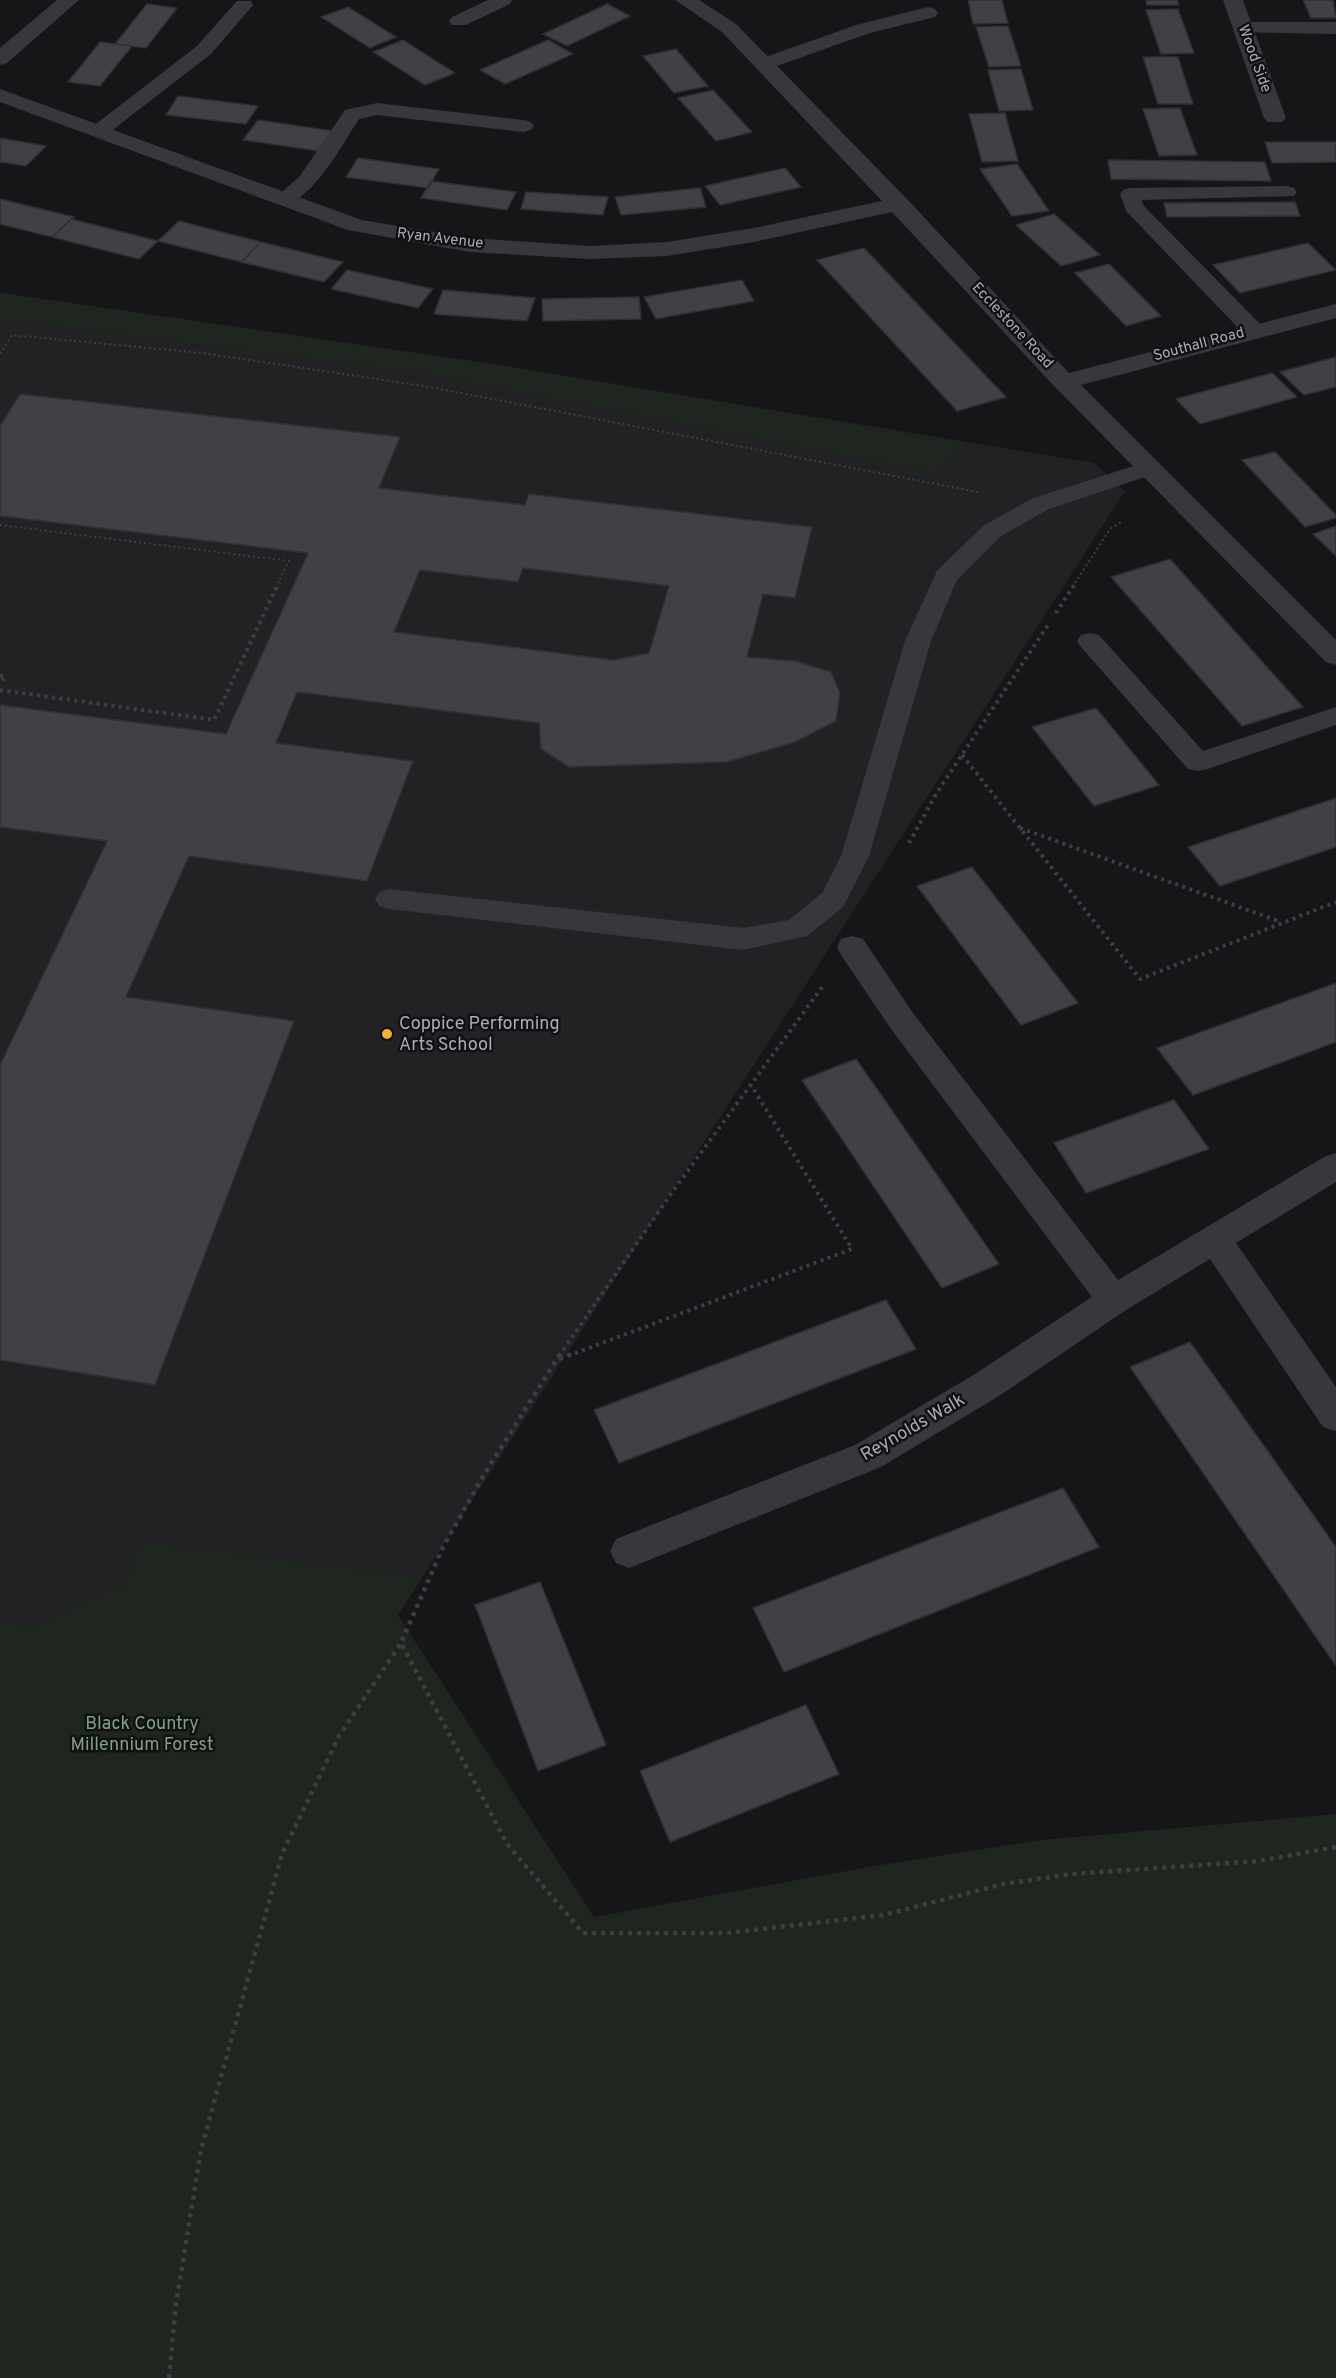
<svg xmlns="http://www.w3.org/2000/svg" width="1336" height="2378" font-family="Overpass,sans-serif">
<rect width="100%" height="100%" fill="#161618"/>
<path fill="#222225" d="M 0,293 L 493,364 L 1094,463 L 1125,491 L 398,1615 L 0,2140 Z"/>
<path fill="#1e261f" d="M 0,293 L 493,364 L 965,442 L 934,473 L 425,374 L 0,319 Z
M 142,1541 L 422,1578 L 398,1615 L 594,1917 L 874,1866 L 1041,1840 L 1336,1814 L 1336,2378 L 0,2378 L 0,1624 L 35,1626 L 126,1584 Z"/>
<path fill="#404145" stroke="#303034" stroke-width="1.5" fill-rule="evenodd" d="M 968,0 L 1002,0 L 1008,23 L 973,24 Z
M 1146,0 L 1177,0 L 1179,5 L 1147,5 Z
M 1303,0 L 1333,0 L 1336,18 L 1311,18 Z
M 147,4 L 177,8 L 146,48 L 115,44 Z
M 607,4 L 630,16 L 567,46 L 543,34 Z
M 348,7 L 396,37 L 370,48 L 321,17 Z
M 1178,9 L 1194,53 L 1161,54 L 1146,10 Z
M 1008,26 L 1021,66 L 989,67 L 976,27 Z
M 403,40 L 455,73 L 425,85 L 373,52 Z
M 548,40 L 573,54 L 505,84 L 480,70 Z
M 100,42 L 132,46 L 100,86 L 68,82 Z
M 676,49 L 708,86 L 674,93 L 643,56 Z
M 1143,57 L 1178,57 L 1193,104 L 1158,104 Z
M 1021,69 L 1033,110 L 999,111 L 988,70 Z
M 713,90 L 752,132 L 716,141 L 678,98 Z
M 178,96 L 258,106 L 246,124 L 166,115 Z
M 1180,108 L 1197,155 L 1159,156 L 1143,109 Z
M 1005,113 L 1018,161 L 982,162 L 969,114 Z
M 258,120 L 333,131 L 319,151 L 243,140 Z
M 0,138 L 46,146 L 26,166 L 0,162 Z
M 1265,142 L 1336,142 L 1336,162 L 1272,163 Z
M 358,158 L 439,169 L 428,188 L 346,177 Z
M 1108,160 L 1265,162 L 1271,181 L 1111,179 Z
M 1017,164 L 1049,211 L 1012,216 L 980,169 Z
M 785,168 L 801,187 L 720,205 L 705,186 Z
M 431,181 L 437,182 L 516,192 L 507,210 L 421,198 Z
M 700,188 L 706,207 L 621,215 L 615,197 Z
M 526,192 L 608,197 L 603,215 L 521,209 Z
M 0,199 L 74,217 L 52,237 L 0,224 Z
M 1295,202 L 1300,216 L 1167,217 L 1164,203 Z
M 1054,214 L 1100,255 L 1061,266 L 1016,225 Z
M 71,219 L 158,241 L 139,259 L 52,237 Z
M 179,221 L 261,242 L 241,262 L 158,241 Z
M 261,242 L 343,262 L 324,282 L 241,262 Z
M 1308,243 L 1336,270 L 1240,293 L 1213,265 Z
M 864,248 L 1006,397 L 957,411 L 817,260 Z
M 1109,264 L 1161,316 L 1126,326 L 1075,273 Z
M 347,270 L 433,289 L 418,308 L 331,289 Z
M 742,280 L 754,301 L 656,319 L 644,297 Z
M 443,290 L 535,298 L 527,321 L 434,314 Z
M 639,297 L 641,319 L 543,321 L 542,299 Z
M 1336,357 L 1336,387 L 1304,395 L 1280,372 Z
M 1272,373 L 1297,397 L 1200,424 L 1176,399 Z
M 20,394 L 400,437 L 379,488 L 525,505 L 529,494 L 812,527 L 795,598 L 763,594 L 747,657 L 796,661 L 831,672 L 840,693 L 836,721 L 795,742 L 727,762 L 569,767 L 541,749 L 539,723 L 297,692 L 276,743 L 413,761 L 367,881 L 189,856 L 126,997 L 294,1021 L 155,1385 L 0,1360 L 0,1065 L 107,841 L 0,827 L 0,705 L 226,734 L 308,553 L 0,516 L 0,426 ZM 523,568 L 669,586 L 649,653 L 613,660 L 394,632 L 420,570 L 518,582 Z
M 1275,452 L 1336,515 L 1336,518 L 1305,527 L 1242,460 Z
M 1336,526 L 1336,556 L 1313,534 Z
M 1170,559 L 1303,707 L 1242,726 L 1111,577 Z
M 1096,708 L 1159,785 L 1094,806 L 1032,727 Z
M 1336,798 L 1336,847 L 1220,886 L 1188,847 Z
M 972,867 L 1078,1003 L 1021,1025 L 917,886 Z
M 1336,983 L 1336,1042 L 1193,1095 L 1157,1048 Z
M 856,1059 L 999,1264 L 942,1288 L 802,1080 Z
M 1174,1100 L 1209,1149 L 1086,1193 L 1054,1143 Z
M 886,1300 L 916,1349 L 619,1463 L 594,1410 Z
M 1190,1342 L 1336,1547 L 1336,1666 L 1130,1367 Z
M 1063,1488 L 1099,1547 L 784,1672 L 753,1608 Z
M 540,1582 L 606,1745 L 538,1771 L 475,1605 Z
M 806,1705 L 839,1774 L 670,1842 L 640,1771 Z"/>
<g fill="none" stroke-linecap="round" stroke-linejoin="round">
<path stroke="#3d3f44" stroke-width="2" stroke-dasharray="2 3" stroke-linecap="butt" d="M 0,354 L 12,335 L 202,353 L 424,386 L 978,492
M 0,525 L 289,561 L 278,583
M 1075,583 L 1110,529 L 1123,521"/>
<path stroke="#3d3f44" stroke-width="4" stroke-dasharray="3 4.5" stroke-linecap="butt" d="M 1056,613 L 1076,582
M 0,676 L 5,676 L 0,685
M 0,690 L 214,720 L 279,582
M 962,755 L 1140,979 L 1336,902
M 1020,828 L 1281,922
M 909,843 L 936,794 L 1050,622
M 559,1356 L 673,1191 L 823,986
M 568,1356 L 852,1249 L 751,1085"/>
<path stroke="#3d3f44" stroke-width="4.5" stroke-dasharray="4 5" stroke-linecap="butt" d="M 560,1354 L 485,1473 L 443,1547 L 401,1643 L 507,1844 L 583,1933 L 727,1933 L 883,1915 L 1004,1884 L 1071,1874 L 1259,1861 L 1336,1847
M 559,1359 L 572,1354
M 169,2378 L 176,2304 L 201,2150 L 282,1854 L 339,1736 L 401,1643"/>
<path fill="#37383d" fill-rule="evenodd" d="M 488,0 L 512,0 L 510,4 L 466,25 L 452,25 L 449,21 L 452,17 Z
M 237,1 L 251,1 L 253,5 L 211,54 L 106,135 L 92,135 L 89,131 L 92,127 L 197,46 Z
M 928,7 L 935,9 L 938,13 L 935,17 L 870,33 L 771,68 L 757,68 L 754,64 L 757,60 L 856,25 Z
M 1243,22 L 1336,22 L 1336,34 L 1236,32 L 1233,28 Z
M 377,103 L 524,120 L 531,122 L 534,126 L 531,130 L 524,132 L 377,115 L 359,119 C 344,141 308,211 278,203 L 274,199 L 300,176 L 345,110 Z
M 1287,186 L 1294,188 L 1297,192 L 1294,196 L 1142,200 L 1143,205 L 1261,325 L 1264,330 L 1261,335 L 1245,335 L 1126,211 L 1120,194 L 1123,190 L 1130,188 Z
M 1149,461 L 1157,463 L 1161,468 L 1157,473 L 1049,509 L 1001,536 L 957,580 L 931,641 L 869,856 L 843,907 L 807,936 L 743,950 L 389,909 L 379,906 L 375,899 L 379,892 L 389,889 L 743,928 L 789,920 L 822,893 L 841,856 L 905,641 L 937,571 L 983,526 L 1031,499 Z
M 1090,633 L 1099,635 L 1203,751 L 1336,707 L 1336,725 L 1208,769 L 1198,771 L 1188,769 L 1081,647 L 1077,641 L 1081,635 Z"/>
<path fill="#37383d" fill-rule="evenodd" d="M 57,0 L 79,0 L 7,63 L 0,65 L 0,48 Z
M 675,0 L 699,0 L 736,24 L 907,199 L 1069,373 L 1336,304 L 1336,318 L 1081,385 L 1336,640 L 1336,665 L 1326,662 L 1055,387 L 892,212 L 754,242 L 667,256 L 590,259 L 470,252 L 348,230 L 0,102 L 0,89 L 362,220 L 470,238 L 590,246 L 667,242 L 754,228 L 882,201 L 722,32 Z
M 1223,0 L 1243,0 L 1286,118 L 1282,122 L 1268,122 L 1264,118 Z
M 852,936 L 863,939 L 913,1013 L 1118,1280 L 1324,1157 L 1336,1153 L 1336,1182 L 1236,1243 L 1336,1387 L 1336,1431 L 1323,1427 L 1210,1259 L 1126,1310 L 999,1396 L 881,1467 L 629,1568 L 616,1563 L 610,1551 L 616,1539 L 855,1445 L 975,1374 L 1092,1297 L 891,1029 L 841,955 L 837,947 L 841,939 Z"/>
</g>
<circle fill="#f2b134" stroke="#111113" stroke-width="2" cx="387" cy="1034" r="6"/>
<g text-anchor="middle" dominant-baseline="central" stroke-width="5" stroke-linejoin="round" paint-order="stroke">
<g font-size="15" fill="#a8adb8" stroke="#111113">
<text transform="translate(1254 59) rotate(70)">Wood Side</text>
<text transform="translate(440 239) rotate(7)">Ryan Avenue</text>
<text transform="translate(1012 326) rotate(47)">Ecclestone Road</text>
<text transform="translate(1199 345) rotate(-15)">Southall Road</text>
</g>
<g font-size="18" fill="#a8adb8" stroke="#111113" text-anchor="start">
<text x="399" y="1024">Coppice Performing<tspan x="399" dy="21">Arts School</tspan></text>
</g>
<g font-size="18" fill="#a8adb8" stroke="#111113">
<text transform="translate(913 1428) rotate(-30)">Reynolds Walk</text>
</g>
<g font-size="18" fill="#7fa381" stroke="#111113">
<text x="142" y="1724">Black Country<tspan x="142" dy="21">Millennium Forest</tspan></text>
</g>
</g>
</svg>
